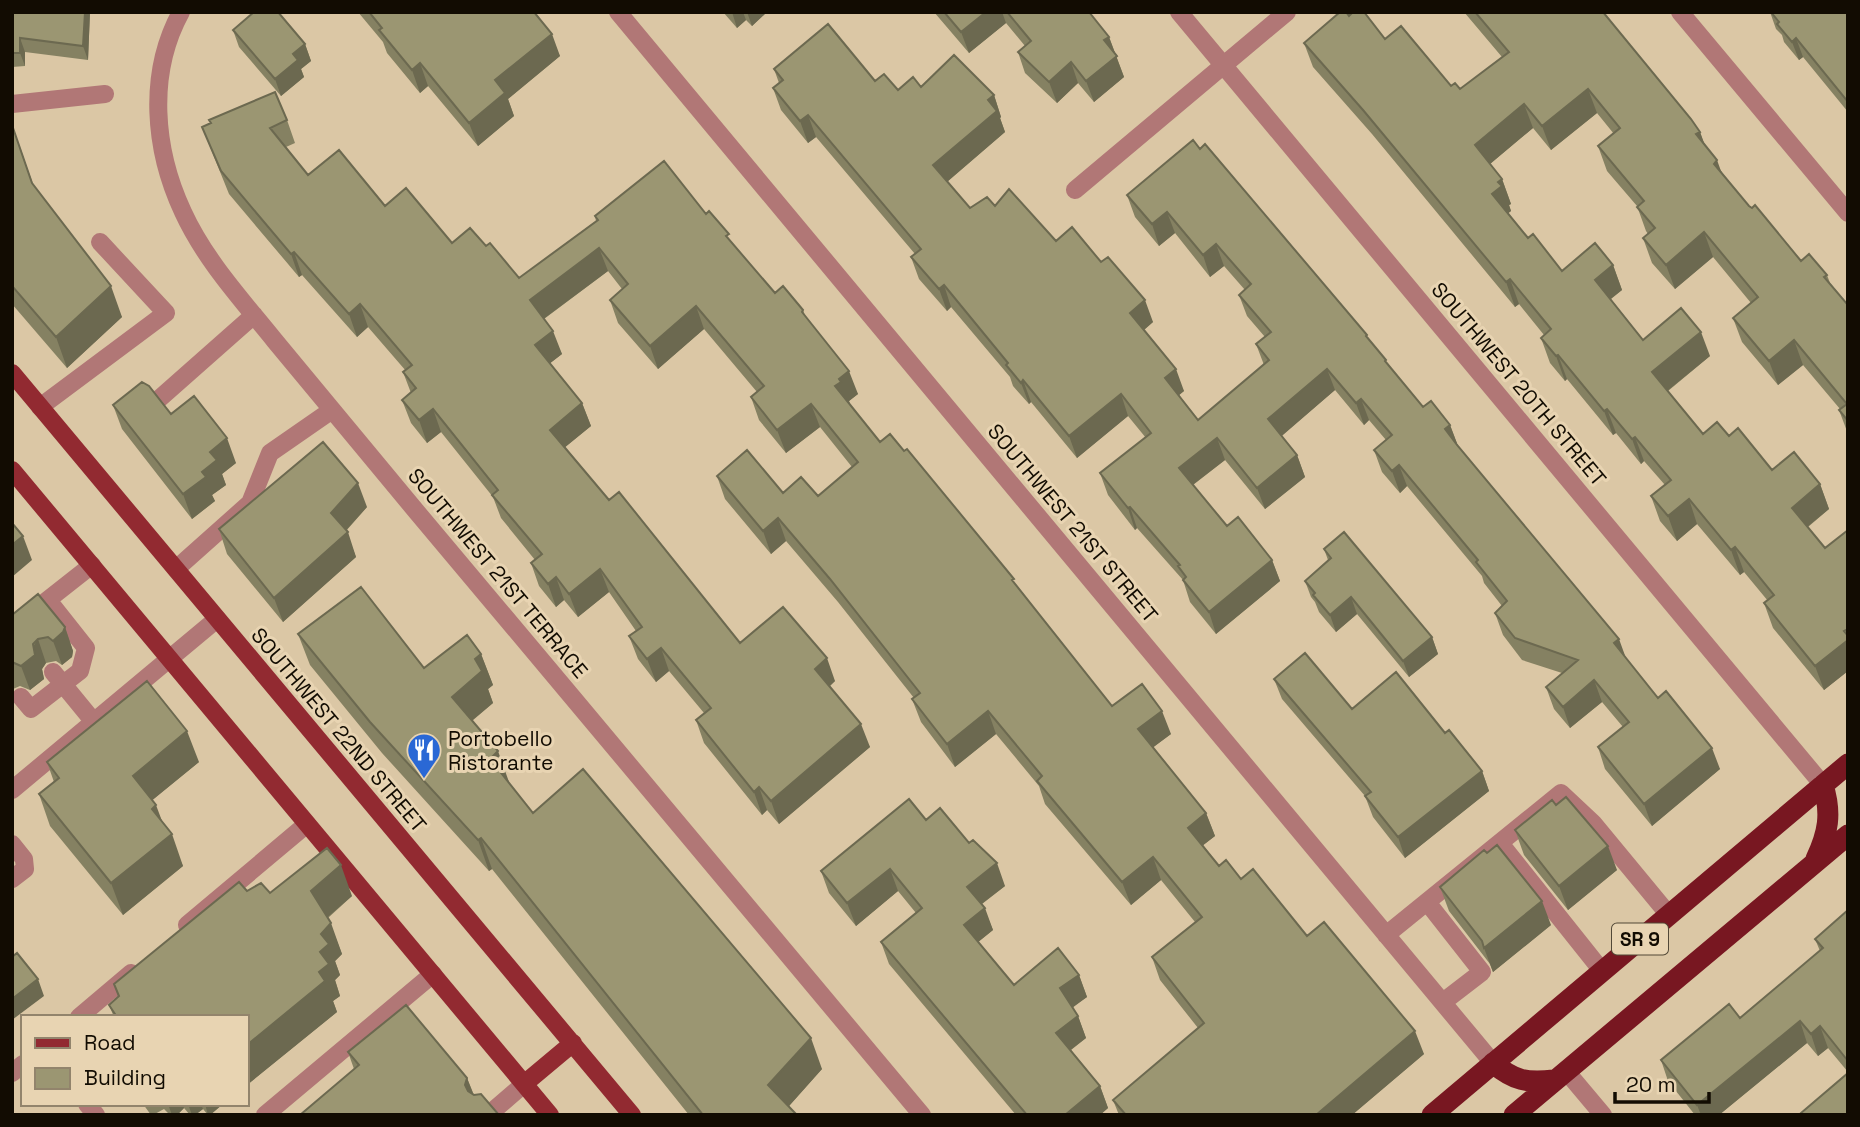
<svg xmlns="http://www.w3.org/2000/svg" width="1860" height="1127" font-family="'Space Grotesk',sans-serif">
<rect width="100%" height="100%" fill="#dbc7a5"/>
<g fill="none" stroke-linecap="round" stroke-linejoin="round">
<path stroke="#b17776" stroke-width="18" d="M 181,12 C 147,74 154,150 183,212 C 205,260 242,300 275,341 C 322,398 369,454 416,511 C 585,712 753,913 922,1115
M 618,12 L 1493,1063
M 1179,12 L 1823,785
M 1680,12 L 1848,213
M 12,104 L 105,94
M 1075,190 L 1287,12
M 159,399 L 254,315
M 40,407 L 166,313 L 100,242
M 176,569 L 250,503 L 270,453 L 332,410
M 12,628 L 92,565
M 53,672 L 94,722
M 21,697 L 31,709 L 80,671 L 86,648 L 48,600
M 12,790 L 217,619
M 1500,843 L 1602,971
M 12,844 L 24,859 L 25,869 L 12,879
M 1427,902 L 1482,972 L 1443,1002
M 187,925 L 307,824
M 1386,935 L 1561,793 L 1593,823 L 1669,915
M 79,1017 L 131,973
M 1566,1071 L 1603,1115
M 12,1073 L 23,1064
M 87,1104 L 96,1115
M 265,1115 L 433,974
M 488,1115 L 524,1084"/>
<path stroke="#922a31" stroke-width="18" d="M 12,373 L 632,1115
M 12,470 L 550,1115
M 524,1084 L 573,1043"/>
<path stroke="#781721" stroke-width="21" d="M 1816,859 C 1828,833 1832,814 1823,785
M 1493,1063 C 1514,1081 1527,1083 1554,1080
M 1432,1115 L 1848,764
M 1514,1115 L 1848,835"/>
</g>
<path fill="#858162" d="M 12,12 L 90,12 L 88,60 L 25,52 L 25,66 L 12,67 Z
M 358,12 L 534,12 L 560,56 L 508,99 L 514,116 L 478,146 L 428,86 L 420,93 L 387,53 L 383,42 Z
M 723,12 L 767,12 L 752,26 L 746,20 L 737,28 Z
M 934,12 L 1089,12 L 1109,37 L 1124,77 L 1094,102 L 1078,83 L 1057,103 L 1025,73 L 1018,52 L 1025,46 L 1006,23 L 969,53 Z
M 1464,12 L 1603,12 L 1700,132 L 1704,144 L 1723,174 L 1749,206 L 1801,261 L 1827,275 L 1830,283 L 1848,305 L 1848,421 L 1840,409 L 1803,365 L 1778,385 L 1742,342 L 1733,318 L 1751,303 L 1713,257 L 1675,289 L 1652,263 L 1643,238 L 1648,234 L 1646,231 L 1637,206 L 1607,171 L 1598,146 L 1614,134 L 1597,113 L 1551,150 L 1533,128 L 1490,164 L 1502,179 L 1511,204 L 1509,205 L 1511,211 L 1508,213 L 1528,238 L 1562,271 L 1613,265 L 1622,290 L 1611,299 L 1643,340 L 1710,356 L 1668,391 L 1703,434 L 1729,436 L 1772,470 L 1820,484 L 1829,509 L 1808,527 L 1825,548 L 1848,530 L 1848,671 L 1824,690 L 1773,628 L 1764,603 L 1768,601 L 1744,572 L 1740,575 L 1697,524 L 1677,541 L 1660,521 L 1651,496 L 1665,485 L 1644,461 L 1641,464 L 1616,433 L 1613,435 L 1567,379 L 1565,381 L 1550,363 L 1541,338 L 1544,335 L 1519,304 L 1515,307 L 1372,134 L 1313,67 L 1304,43 L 1349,16 L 1385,39 L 1451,86 L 1460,89 L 1502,57 Z
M 1770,12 L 1848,12 L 1848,112 L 1803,57 L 1799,60 L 1784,42 L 1782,35 L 1776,29 Z
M 233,30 L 305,44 L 311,61 L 301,69 L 304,77 L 281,96 L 239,47 Z
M 774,69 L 875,81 L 898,90 L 921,87 L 994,95 L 1001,117 L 1000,118 L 1005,132 L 947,182 L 970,208 L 995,206 L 1056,241 L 1101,262 L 1153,322 L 1144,330 L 1184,391 L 1179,395 L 1198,420 L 1264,365 L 1256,344 L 1265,337 L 1247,316 L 1239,295 L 1245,290 L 1224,266 L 1210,277 L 1175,233 L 1159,246 L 1135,217 L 1127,195 L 1193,140 L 1369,340 L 1388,366 L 1423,407 L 1450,425 L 1458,446 L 1658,698 L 1720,769 L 1652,826 L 1605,769 L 1598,747 L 1623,727 L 1602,702 L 1570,728 L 1554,709 L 1546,687 L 1562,673 L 1522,660 L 1503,635 L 1495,613 L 1502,606 L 1484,583 L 1482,576 L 1407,486 L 1400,493 L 1382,472 L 1374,450 L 1386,440 L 1369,420 L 1364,425 L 1335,390 L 1281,436 L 1297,455 L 1305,477 L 1265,509 L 1225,460 L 1193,485 L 1227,526 L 1272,560 L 1280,581 L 1216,634 L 1190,602 L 1183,580 L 1137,528 L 1135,530 L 1108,495 L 1100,473 L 1146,438 L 1128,416 L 1077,458 L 1031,402 L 1029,404 L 1013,386 L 1010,377 L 951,307 L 947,311 L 919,279 L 911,257 L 915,254 L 816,137 L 808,143 L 781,110 L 773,88 L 779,83 Z
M 287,120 L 295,143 L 286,147 L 308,175 L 385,206 L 452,243 L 486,246 L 519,278 L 596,221 L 595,216 L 706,214 L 775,293 L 803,310 L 806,318 L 858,394 L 849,401 L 850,405 L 880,442 L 1017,586 L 1112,706 L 1171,734 L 1153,747 L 1206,813 L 1215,836 L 1203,845 L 1219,866 L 1241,879 L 1307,936 L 1424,1054 L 1352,1115 L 1119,1115 L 1113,1100 L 1198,1028 L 1160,980 L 1152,957 L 1195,922 L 1161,880 L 1131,905 L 1045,804 L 1039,786 L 996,734 L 955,767 L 921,722 L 912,699 L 914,698 L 838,602 L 786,541 L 771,554 L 725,499 L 717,476 L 783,493 L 818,496 L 852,467 L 820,427 L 786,453 L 759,420 L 751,397 L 757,392 L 704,329 L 658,369 L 618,323 L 610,300 L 622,289 L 608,271 L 544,319 L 562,354 L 550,363 L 582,403 L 591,426 L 565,447 L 609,500 L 740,643 L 835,681 L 830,686 L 870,747 L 779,824 L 767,810 L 762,815 L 704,743 L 696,720 L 704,713 L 669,671 L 656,682 L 638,659 L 629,636 L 636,631 L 609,592 L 578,617 L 564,600 L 556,607 L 539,586 L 531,563 L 535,560 L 501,518 L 493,497 L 441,432 L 427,443 L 411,423 L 402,400 L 411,393 L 403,372 L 406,371 L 368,327 L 357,337 L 302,275 L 299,277 L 229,194 L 202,127 Z
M 12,125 L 33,184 L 122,317 L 67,368 L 12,304 Z
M 113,405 L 171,414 L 236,463 L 222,474 L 226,485 L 212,495 L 215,501 L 192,519 L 122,429 Z
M 1839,410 L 1848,421 L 1848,434 Z
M 367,507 L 346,531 L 356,557 L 283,622 L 227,554 L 219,529 Z
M 1324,549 L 1432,637 L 1438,654 L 1409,677 L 1357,614 L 1336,632 L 1319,612 L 1315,602 L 1311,597 L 1305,581 L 1328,560 Z
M 12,615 L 65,627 L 73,651 L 72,657 L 62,665 L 56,661 L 46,663 L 42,669 L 44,679 L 30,690 L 20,686 L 13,689 L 12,691 Z
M 298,634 L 424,668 L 481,654 L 493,685 L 488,689 L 493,703 L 472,721 L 509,782 L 509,783 L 533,813 L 822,1069 L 789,1106 L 797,1115 L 689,1115 L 492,869 L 489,871 L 382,753 L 310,665 Z
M 1274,679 L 1352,709 L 1445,733 L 1482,771 L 1489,791 L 1405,858 L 1373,817 L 1365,796 L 1282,699 Z
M 47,762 L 199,762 L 152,800 L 183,866 L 123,915 L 50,826 L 39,794 L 54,782 Z
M 926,820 L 1005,886 L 982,904 L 993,930 L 978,942 L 1014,985 L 1079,975 L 1087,997 L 1072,1007 L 1078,1016 L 1086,1038 L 1071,1050 L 1100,1086 L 1108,1108 L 1100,1115 L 1016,1115 L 889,964 L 881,942 L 916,913 L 898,891 L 856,926 L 829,893 L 821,871 Z
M 1515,830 L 1617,870 L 1568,910 L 1524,855 Z
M 1440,887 L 1551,925 L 1493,972 L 1490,964 L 1449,911 Z
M 247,891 L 270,893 L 352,896 L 328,918 L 342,954 L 335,961 L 340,975 L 335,980 L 340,996 L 333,1001 L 337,1012 L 247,1085 L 247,1017 L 114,1017 L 109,1005 L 118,997 L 114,984 Z
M 1848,910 L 1848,1072 L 1828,1048 L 1818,1056 L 1807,1043 L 1719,1115 L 1695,1115 L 1668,1081 L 1661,1060 L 1740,1018 L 1820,951 L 1815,939 Z
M 348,1052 L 467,1078 L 474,1095 L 354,1069 Z
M 143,1104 L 223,1104 L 210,1115 L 208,1115 L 203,1109 L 195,1115 L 190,1115 L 184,1108 L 177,1115 L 170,1115 L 164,1109 L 153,1115 L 151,1115 Z"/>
<path fill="#6c6950" d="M 85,12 L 90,12 L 88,60 L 83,46 Z
M 732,12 L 743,12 L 746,20 L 737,28 Z
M 747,12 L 767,12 L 752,26 Z
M 986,12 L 1002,12 L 1006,23 L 969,53 L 961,32 Z
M 552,34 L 560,56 L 508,99 L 514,116 L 478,146 L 469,123 L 495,80 Z
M 1109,37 L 1124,77 L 1094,102 L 1086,81 L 1104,40 Z
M 20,38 L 25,52 L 25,66 L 20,53 Z
M 1796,38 L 1803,57 L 1799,60 L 1792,42 Z
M 305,44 L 311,61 L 301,69 L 304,77 L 281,96 L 275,79 L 293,54 Z
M 1071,62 L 1078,83 L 1057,103 L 1049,82 Z
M 420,63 L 428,86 L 420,93 L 412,70 Z
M 1588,89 L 1597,113 L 1551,150 L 1542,126 Z
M 994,95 L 1001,117 L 1000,118 L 1005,132 L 941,187 L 933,165 L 988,100 Z
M 1524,104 L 1533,128 L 1484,169 L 1475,145 Z
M 808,115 L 816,137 L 808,143 L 800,121 Z
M 1700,132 L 1709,156 L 1696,134 Z
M 1717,160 L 1726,185 L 1714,164 Z
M 1502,179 L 1511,204 L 1509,205 L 1511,211 L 1501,219 L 1492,194 L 1498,182 Z
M 1167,212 L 1175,233 L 1159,246 L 1152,224 Z
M 1704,232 L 1713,257 L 1675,289 L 1666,265 Z
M 1216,244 L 1224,266 L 1210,277 L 1203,255 Z
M 599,248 L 608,271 L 538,323 L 530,300 Z
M 294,252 L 302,275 L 299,277 L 291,254 Z
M 1613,265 L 1622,290 L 1604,304 L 1595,280 Z
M 1510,279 L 1519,304 L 1515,307 L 1506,282 Z
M 944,285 L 951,307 L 947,311 L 939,289 Z
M 111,286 L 122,317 L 67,368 L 56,337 Z
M 1145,300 L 1153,322 L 1138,335 L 1130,313 Z
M 360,304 L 368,327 L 357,337 L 349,314 Z
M 696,306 L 704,329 L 658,369 L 650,346 Z
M 553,331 L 562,354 L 544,368 L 535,345 Z
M 1701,332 L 1710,356 L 1661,396 L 1652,372 Z
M 1794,340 L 1803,365 L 1778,385 L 1769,361 Z
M 1558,355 L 1567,379 L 1565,381 L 1556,356 Z
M 1176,369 L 1184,391 L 1173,400 L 1165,378 Z
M 1327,369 L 1335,390 L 1276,441 L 1268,419 Z
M 849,371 L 858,394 L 849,401 L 850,405 L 835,386 L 839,379 Z
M 1023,380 L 1031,402 L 1029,404 L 1021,383 Z
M 1121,394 L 1128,416 L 1077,458 L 1069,436 Z
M 1361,399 L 1369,420 L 1364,425 L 1356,403 Z
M 582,403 L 591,426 L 558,453 L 550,430 Z
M 811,404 L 820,427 L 786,453 L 777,430 Z
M 433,409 L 441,432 L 427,443 L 419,420 Z
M 1607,409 L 1616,433 L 1613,435 L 1604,411 Z
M 1450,425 L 1458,446 L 1445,429 Z
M 1635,437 L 1644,461 L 1641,464 L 1632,439 Z
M 227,438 L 236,463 L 222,474 L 226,485 L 212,495 L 215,501 L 192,519 L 183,494 L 202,472 L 210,452 Z
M 1217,438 L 1225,460 L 1186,490 L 1179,468 Z
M 1297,455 L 1305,477 L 1265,509 L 1257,488 Z
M 1399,465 L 1407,486 L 1400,493 L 1392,471 Z
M 358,483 L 367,507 L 340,537 L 331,513 Z
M 1820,484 L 1829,509 L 1801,532 L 1792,508 Z
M 1689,499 L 1697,524 L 1677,541 L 1668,516 Z
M 1130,507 L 1137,528 L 1135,530 L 1128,508 Z
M 778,518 L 786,541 L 771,554 L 763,531 Z
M 348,532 L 356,557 L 283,622 L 274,598 Z
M 23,536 L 32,560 L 12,577 L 12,545 Z
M 1735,547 L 1744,572 L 1740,575 L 1731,550 Z
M 1272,560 L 1280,581 L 1216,634 L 1209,612 Z
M 600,569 L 609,592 L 578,617 L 569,594 Z
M 556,577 L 564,600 L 556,607 L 548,584 Z
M 1351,597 L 1357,614 L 1336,632 L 1330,615 Z
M 65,627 L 73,651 L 72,657 L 62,665 L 53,641 Z
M 1848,629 L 1848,671 L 1824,690 L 1815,666 Z
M 1432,637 L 1438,654 L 1409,677 L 1403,661 Z
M 38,639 L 46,663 L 42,669 L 44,679 L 30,690 L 21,666 Z
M 1619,639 L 1627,661 L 1614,643 Z
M 661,648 L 669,671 L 656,682 L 647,659 Z
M 481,654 L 493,685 L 488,689 L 493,703 L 463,728 L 452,697 L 475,659 Z
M 827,658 L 835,681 L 823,692 L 815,669 Z
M 1594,680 L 1602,702 L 1570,728 L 1563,707 Z
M 988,711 L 996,734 L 955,767 L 947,744 Z
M 1162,711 L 1171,734 L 1147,752 L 1138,729 Z
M 861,724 L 870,747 L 779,824 L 771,801 Z
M 187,731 L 199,762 L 144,807 L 133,776 Z
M 1712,748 L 1720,769 L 1652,826 L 1644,804 Z
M 498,751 L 509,782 L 501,791 L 490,759 Z
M 1482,771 L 1489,791 L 1405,858 L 1398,837 Z
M 759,787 L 767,810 L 762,815 L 754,792 Z
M 156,805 L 168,837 L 152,809 Z
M 1206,813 L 1215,836 L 1197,850 L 1188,828 Z
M 172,834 L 183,866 L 123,915 L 111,883 Z
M 481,838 L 492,869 L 489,871 L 478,840 Z
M 1608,846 L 1617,870 L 1568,910 L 1559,886 Z
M 1153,857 L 1161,880 L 1131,905 L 1122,882 Z
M 997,863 L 1005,886 L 975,909 L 967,887 Z
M 341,865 L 352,896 L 322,922 L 311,891 Z
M 890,869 L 898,891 L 856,926 L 847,903 Z
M 1542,901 L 1551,925 L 1493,972 L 1484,948 Z
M 985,908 L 993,930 L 972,947 L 964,925 Z
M 331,923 L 342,954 L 335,961 L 340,975 L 335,980 L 340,996 L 333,1001 L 337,1012 L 247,1085 L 247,1045 L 319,972 L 321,934 Z
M 1079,975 L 1087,997 L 1068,1011 L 1060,988 Z
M 38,979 L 44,996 L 12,1020 L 12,999 Z
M 1078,1016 L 1086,1038 L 1064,1055 L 1056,1033 Z
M 1800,1021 L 1807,1043 L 1719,1115 L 1701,1115 L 1697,1105 Z
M 1820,1026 L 1828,1048 L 1818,1056 L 1811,1034 Z
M 1415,1031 L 1424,1054 L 1352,1115 L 1316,1115 Z
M 811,1038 L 822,1069 L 781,1115 L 768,1085 Z
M 467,1078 L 479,1109 L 477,1115 L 465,1085 Z
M 1100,1086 L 1108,1108 L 1100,1115 L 1065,1115 Z
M 168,1104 L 183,1104 L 184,1108 L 177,1115 L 172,1115 Z
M 188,1104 L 201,1104 L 203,1109 L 195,1115 L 192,1115 Z
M 205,1104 L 223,1104 L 210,1115 L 208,1115 Z"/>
<path fill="#9b9672" stroke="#6c6950" stroke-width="2" d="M 12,12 L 85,12 L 83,46 L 20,38 L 20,53 L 12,53 Z
M 254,12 L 278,12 L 305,44 L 293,54 L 298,60 L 275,79 L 233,30 Z
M 369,12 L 534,12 L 552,34 L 495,80 L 505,93 L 469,123 L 420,63 L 412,70 L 379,30 L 382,28 Z
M 944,12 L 986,12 L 961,32 Z
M 1007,12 L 1089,12 L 1109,37 L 1104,40 L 1117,56 L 1086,81 L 1071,62 L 1049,82 L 1018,52 L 1031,41 Z
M 1340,12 L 1346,12 L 1349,16 L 1353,12 L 1364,12 L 1385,39 L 1401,26 L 1451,86 L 1455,83 L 1460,89 L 1509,52 L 1475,12 L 1603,12 L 1691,119 L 1700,132 L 1696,134 L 1717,160 L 1714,164 L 1749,206 L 1752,208 L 1755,205 L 1801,261 L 1809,254 L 1827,275 L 1824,277 L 1848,305 L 1848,421 L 1839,410 L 1847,404 L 1794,340 L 1769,361 L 1733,318 L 1758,297 L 1704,232 L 1666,265 L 1643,238 L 1655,228 L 1637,207 L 1644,201 L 1598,146 L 1620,128 L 1588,89 L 1542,126 L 1524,104 L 1475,145 L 1502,179 L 1498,182 L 1502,186 L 1492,194 L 1528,238 L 1533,234 L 1562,271 L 1595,243 L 1613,265 L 1595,280 L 1643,340 L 1681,308 L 1701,332 L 1652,372 L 1703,434 L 1717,422 L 1729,436 L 1738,428 L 1772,470 L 1794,452 L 1820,484 L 1792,508 L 1825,548 L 1848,530 L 1848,629 L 1844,631 L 1848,636 L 1848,640 L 1815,666 L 1764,603 L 1774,595 L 1735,547 L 1731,550 L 1689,499 L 1668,516 L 1651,496 L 1671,480 L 1635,437 L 1632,439 L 1607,409 L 1604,411 L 1558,355 L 1556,356 L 1541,338 L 1551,329 L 1510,279 L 1506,282 L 1363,110 L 1304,43 Z
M 1771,12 L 1848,12 L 1848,102 L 1796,38 L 1792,42 L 1777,24 L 1779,22 Z
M 828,24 L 875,81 L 884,74 L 898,90 L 913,77 L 921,87 L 954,55 L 994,95 L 988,100 L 997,111 L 933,165 L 970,208 L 987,197 L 995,206 L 1009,189 L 1056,241 L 1072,227 L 1101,262 L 1108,257 L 1145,300 L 1130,313 L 1176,369 L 1165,378 L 1198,420 L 1269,360 L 1256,344 L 1271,332 L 1239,295 L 1251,284 L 1216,244 L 1203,255 L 1167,212 L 1152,224 L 1127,195 L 1193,140 L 1200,149 L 1205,144 L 1367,335 L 1366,336 L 1386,360 L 1385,361 L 1423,407 L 1431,401 L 1450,425 L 1445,429 L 1457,445 L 1619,639 L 1614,643 L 1658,698 L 1666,691 L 1712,748 L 1644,804 L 1598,747 L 1629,722 L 1594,680 L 1563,707 L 1546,687 L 1578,660 L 1515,638 L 1495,613 L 1507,601 L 1476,562 L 1478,560 L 1399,465 L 1392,471 L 1374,450 L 1392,435 L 1361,399 L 1356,403 L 1327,369 L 1268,419 L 1297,455 L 1257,488 L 1217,438 L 1179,468 L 1227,526 L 1238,517 L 1272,560 L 1209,612 L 1183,580 L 1186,577 L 1178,566 L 1180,565 L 1130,507 L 1128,508 L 1100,473 L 1151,433 L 1121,394 L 1069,436 L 1023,380 L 1021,383 L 1006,365 L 1008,363 L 944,285 L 939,289 L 911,257 L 921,249 L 808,115 L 800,121 L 773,88 L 783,80 L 774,69 Z
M 275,92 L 287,120 L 270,128 L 308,175 L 339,150 L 385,206 L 406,188 L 452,243 L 470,228 L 486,246 L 490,243 L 519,278 L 598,220 L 595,216 L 664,161 L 706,214 L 709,211 L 729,234 L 726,236 L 775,293 L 783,286 L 803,310 L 802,312 L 849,371 L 839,379 L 841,382 L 835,386 L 880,442 L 890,434 L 904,451 L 907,449 L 1014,579 L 1012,580 L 1112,706 L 1142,684 L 1162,711 L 1138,729 L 1206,813 L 1188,828 L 1219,866 L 1226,860 L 1241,879 L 1253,869 L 1307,936 L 1324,922 L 1415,1031 L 1316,1115 L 1126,1115 L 1113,1100 L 1204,1023 L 1152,957 L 1202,917 L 1153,857 L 1122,882 L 1037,781 L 1042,776 L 988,711 L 947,744 L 912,699 L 920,693 L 830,579 L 778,518 L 763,531 L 717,476 L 747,450 L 783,493 L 801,477 L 818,496 L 858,462 L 811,404 L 777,430 L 751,397 L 764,386 L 696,306 L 650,346 L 610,300 L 628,284 L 599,248 L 530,300 L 553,331 L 535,345 L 582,403 L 550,430 L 609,500 L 619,492 L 740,643 L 783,607 L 827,658 L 815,669 L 861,724 L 771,801 L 759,787 L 754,792 L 696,720 L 711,708 L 661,648 L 647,659 L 629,636 L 642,627 L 600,569 L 569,594 L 556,577 L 548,584 L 531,563 L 542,554 L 492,495 L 498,490 L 433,409 L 419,420 L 402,400 L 416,388 L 403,372 L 412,365 L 360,304 L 349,314 L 294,252 L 291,254 L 221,171 L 202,127 L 211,123 L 209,120 Z
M 12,125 L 32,183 L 111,286 L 56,337 L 12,286 Z
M 142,382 L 149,386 L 171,414 L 194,396 L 227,438 L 210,452 L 217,460 L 202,472 L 206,477 L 183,494 L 113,405 Z
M 323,442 L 358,483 L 331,513 L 348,532 L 274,598 L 219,529 Z
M 12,523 L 23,536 L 12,545 Z
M 1344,532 L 1432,637 L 1403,661 L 1351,597 L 1330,615 L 1313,595 L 1315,593 L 1305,581 L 1331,558 L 1324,549 Z
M 361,587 L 424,668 L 467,635 L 481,654 L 475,659 L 482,671 L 452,697 L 498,751 L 490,759 L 533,813 L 583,769 L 811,1038 L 768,1085 L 797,1115 L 703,1115 L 481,838 L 478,840 L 370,722 L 298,634 Z
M 38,594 L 65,627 L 63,632 L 53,641 L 48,637 L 38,639 L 33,644 L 35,655 L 21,666 L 12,662 L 12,615 Z
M 1305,653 L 1352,709 L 1396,672 L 1445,733 L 1449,730 L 1482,771 L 1398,837 L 1365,796 L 1371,792 L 1274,679 Z
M 147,681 L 187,731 L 133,776 L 156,805 L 152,809 L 172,834 L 111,883 L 39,794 L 59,778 L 47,762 Z
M 1566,797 L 1608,846 L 1559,886 L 1515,830 L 1552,800 L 1556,805 Z
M 909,799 L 926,820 L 940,808 L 969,843 L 973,840 L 997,863 L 967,887 L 985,908 L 964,925 L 1014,985 L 1058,948 L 1079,975 L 1060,988 L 1078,1016 L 1056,1033 L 1100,1086 L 1065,1115 L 1027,1115 L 881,942 L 922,908 L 890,869 L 847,903 L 821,871 Z
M 1497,845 L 1542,901 L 1484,948 L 1482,941 L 1440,887 L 1484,850 L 1487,853 Z
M 327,848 L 341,865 L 311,891 L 331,923 L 321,934 L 329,944 L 320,952 L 329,964 L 319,972 L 325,981 L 247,1045 L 247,1017 L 117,1017 L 109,1005 L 119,996 L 114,984 L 239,882 L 247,891 L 261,883 L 270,893 Z
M 1848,910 L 1848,1061 L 1820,1026 L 1811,1034 L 1800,1021 L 1697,1105 L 1661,1060 L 1729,1004 L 1740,1018 L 1823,948 L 1815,939 Z
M 17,953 L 38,979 L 12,999 L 12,957 Z
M 406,1005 L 467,1078 L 465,1085 L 468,1091 L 474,1095 L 481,1094 L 499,1115 L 300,1115 L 359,1065 L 348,1052 Z
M 1848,1073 L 1848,1115 L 1803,1115 L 1801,1113 Z"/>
<defs>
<g id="restaurant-pin" transform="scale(1.75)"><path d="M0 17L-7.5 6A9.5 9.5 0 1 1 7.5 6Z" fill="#2a68d5" stroke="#e8d4b2"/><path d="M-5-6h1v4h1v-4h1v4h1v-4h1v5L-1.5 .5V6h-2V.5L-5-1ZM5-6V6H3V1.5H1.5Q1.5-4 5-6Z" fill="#fff"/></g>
</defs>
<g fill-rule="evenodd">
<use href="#restaurant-pin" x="424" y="750"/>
</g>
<g text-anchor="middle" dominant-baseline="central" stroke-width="6" stroke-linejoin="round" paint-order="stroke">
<rect fill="#e8d4b2" stroke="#524837" stroke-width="2" x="1612" y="923.5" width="56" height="31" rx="5"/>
<g font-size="19" font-weight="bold" fill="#120c02">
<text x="1640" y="939">SR 9</text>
</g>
<g font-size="21" fill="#120c02" stroke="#e8d4b2">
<text transform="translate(1519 384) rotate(50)">SOUTHWEST 20TH STREET</text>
<text transform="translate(1073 523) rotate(50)">SOUTHWEST 21ST STREET</text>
<text transform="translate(498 573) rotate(50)">SOUTHWEST 21ST TERRACE</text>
<text transform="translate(339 730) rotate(50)">SOUTHWEST 22ND STREET</text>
</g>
<g font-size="21" fill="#120c02" stroke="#e8d4b2" text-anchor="start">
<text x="448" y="738">Portobello<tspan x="448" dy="24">Ristorante</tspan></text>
</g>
</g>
<rect width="1860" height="1127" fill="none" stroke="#120c02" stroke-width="28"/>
<rect x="21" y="1015" width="228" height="91" fill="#e8d4b2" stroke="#92846c" stroke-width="2"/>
<rect x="35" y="1038" width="35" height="10" fill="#922a31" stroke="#92846c" stroke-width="2"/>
<text x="84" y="1050" font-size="21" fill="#120c02">Road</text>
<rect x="35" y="1068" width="35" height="21" fill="#9b9672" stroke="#92846c" stroke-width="2"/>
<text x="84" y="1085" font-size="21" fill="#120c02">Building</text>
<path d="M1615 1092v10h94v-10" fill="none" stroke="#120c02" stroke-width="3.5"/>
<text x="1626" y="1092" font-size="21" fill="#120c02" stroke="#e8d4b2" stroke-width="5" paint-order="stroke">20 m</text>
</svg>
